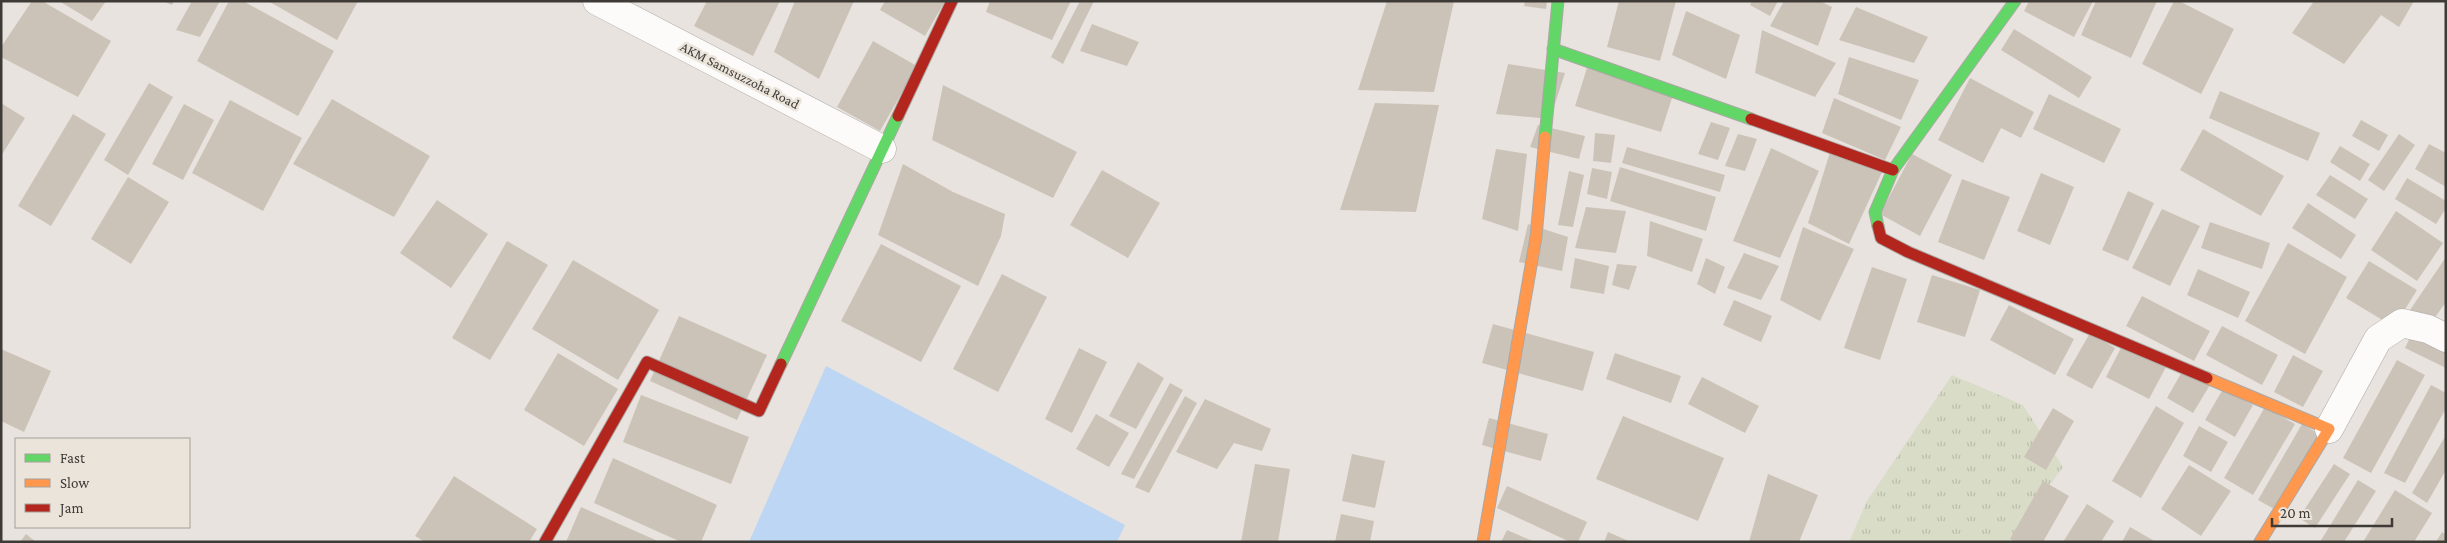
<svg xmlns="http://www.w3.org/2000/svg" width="2447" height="543" font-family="'Crimson Pro',serif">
<defs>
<pattern id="park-tufts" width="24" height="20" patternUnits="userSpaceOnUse" patternTransform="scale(1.25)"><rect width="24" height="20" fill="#d9dcc6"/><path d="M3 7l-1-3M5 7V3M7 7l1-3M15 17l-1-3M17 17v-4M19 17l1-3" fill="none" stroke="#bbbeab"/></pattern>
</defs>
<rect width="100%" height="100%" fill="#e8e3de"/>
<path fill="url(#park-tufts)" d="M 1952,375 L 2023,405 L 2063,467 L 2008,542 L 1849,542 L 1867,501 Z"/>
<path fill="#bdd6f4" d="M 826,366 L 1125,525 L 1117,542 L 749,542 Z"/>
<path fill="#ccc3b8" d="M 32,1 L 42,1 L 111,41 L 78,97 L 1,57 L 1,47 Z
M 59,1 L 106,1 L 92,21 Z
M 163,1 L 174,1 L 172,5 Z
M 192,1 L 220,1 L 200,37 L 176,30 Z
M 229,1 L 243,1 L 334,51 L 298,116 L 197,61 Z
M 268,1 L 358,1 L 337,40 Z
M 707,1 L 780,1 L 753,56 L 694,26 Z
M 795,1 L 854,1 L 819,79 L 774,52 Z
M 885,1 L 945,1 L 925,36 L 880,10 Z
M 990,1 L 1071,1 L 1052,40 L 986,12 Z
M 1080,1 L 1094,1 L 1063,64 L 1051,57 Z
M 1387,1 L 1454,1 L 1434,92 L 1358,90 Z
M 1525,1 L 1547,1 L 1546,9 L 1524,6 Z
M 1619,1 L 1676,1 L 1660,61 L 1607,47 Z
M 1752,1 L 1778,1 L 1770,16 L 1750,5 Z
M 1784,1 L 1820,1 L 1832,7 L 1818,46 L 1770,26 Z
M 2029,1 L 2093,1 L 2074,37 L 2024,11 Z
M 2096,1 L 2157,1 L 2131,58 L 2081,35 Z
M 2174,1 L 2179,1 L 2234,29 L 2201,94 L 2142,64 Z
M 2314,1 L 2414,1 L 2399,27 L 2381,15 L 2344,64 L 2292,33 Z
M 1856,7 L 1928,37 L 1914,63 L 1839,40 Z
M 1686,11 L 1740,35 L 1726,79 L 1672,55 Z
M 1092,24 L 1139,42 L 1127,66 L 1080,51 Z
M 2014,29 L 2092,77 L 2079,98 L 2001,50 Z
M 1762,30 L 1836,63 L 1815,97 L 1755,73 Z
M 873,41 L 917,66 L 880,131 L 837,107 Z
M 1849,57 L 1919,80 L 1901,120 L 1838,94 Z
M 1508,64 L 1565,73 L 1550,119 L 1496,114 Z
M 1587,68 L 1673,95 L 1661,132 L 1575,106 Z
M 1970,78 L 2034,112 L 2021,138 L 2001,128 L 1983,163 L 1938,140 Z
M 149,83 L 173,97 L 128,175 L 104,160 Z
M 943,85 L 1077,152 L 1053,198 L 932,140 Z
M 2220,91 L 2320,133 L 2308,161 L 2209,118 Z
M 2049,94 L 2121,129 L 2104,163 L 2033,129 Z
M 1834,98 L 1901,127 L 1885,160 L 1822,133 Z
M 332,99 L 430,156 L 394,217 L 293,164 Z
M 230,100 L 302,138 L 263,211 L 192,173 Z
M 1,103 L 25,118 L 1,156 Z
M 1375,103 L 1439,105 L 1416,212 L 1340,210 Z
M 184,104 L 214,120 L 183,180 L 152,164 Z
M 73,114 L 106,134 L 51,226 L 18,206 Z
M 2361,120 L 2388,135 L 2379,151 L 2352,136 Z
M 1711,122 L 1730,128 L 1718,160 L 1698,154 Z
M 1538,125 L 1585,136 L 1579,159 L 1530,147 Z
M 2203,129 L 2284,176 L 2261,216 L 2180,170 Z
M 1595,133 L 1615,135 L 1611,163 L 1593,161 Z
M 1738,134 L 1757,139 L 1745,171 L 1725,166 Z
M 2399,134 L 2415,145 L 2384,191 L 2368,180 Z
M 2429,144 L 2446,153 L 2446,187 L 2415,169 Z
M 2340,146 L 2370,164 L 2360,181 L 2330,162 Z
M 1627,147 L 1725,175 L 1720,192 L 1622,163 Z
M 1771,148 L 1819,171 L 1780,258 L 1733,241 Z
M 1496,149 L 1527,154 L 1518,231 L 1482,219 Z
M 1831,149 L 1882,172 L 1849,244 L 1808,223 Z
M 1912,154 L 1952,175 L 1920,236 L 1880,214 Z
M 903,164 L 953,192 L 1005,214 L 1001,236 L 978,286 L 878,235 Z
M 1620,167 L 1716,197 L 1706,231 L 1610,201 Z
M 1592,168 L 1612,172 L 1607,199 L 1587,194 Z
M 1102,170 L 1160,203 L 1128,258 L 1070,225 Z
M 1569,171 L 1584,175 L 1573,227 L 1558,225 Z
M 2041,173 L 2074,187 L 2050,245 L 2017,231 Z
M 2330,175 L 2368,199 L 2355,219 L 2316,195 Z
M 128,177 L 169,202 L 131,264 L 91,239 Z
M 2407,178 L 2446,201 L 2446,208 L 2436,224 L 2395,199 Z
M 1962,179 L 2010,197 L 1984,260 L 1938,242 Z
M 2128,191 L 2154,203 L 2128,261 L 2102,250 Z
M 437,200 L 488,234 L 451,288 L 400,253 Z
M 2308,203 L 2356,235 L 2341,259 L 2292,228 Z
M 1586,207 L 1626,211 L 1616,253 L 1575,248 Z
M 2162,209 L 2200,226 L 2170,286 L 2132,268 Z
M 2396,211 L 2443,243 L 2417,281 L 2371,250 Z
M 1650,221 L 1703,239 L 1692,272 L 1647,256 Z
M 2210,222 L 2270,243 L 2262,269 L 2201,248 Z
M 1528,224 L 1568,237 L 1562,271 L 1519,262 Z
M 1803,227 L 1854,249 L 1820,321 L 1780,300 Z
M 507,241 L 548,265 L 490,360 L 452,338 Z
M 2288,243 L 2347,277 L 2305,354 L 2245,321 Z
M 881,244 L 961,286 L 921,362 L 841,321 Z
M 1744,253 L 1779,266 L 1761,300 L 1727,288 Z
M 2446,257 L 2446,302 L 2431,323 L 2410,310 Z
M 1575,258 L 1609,266 L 1604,294 L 1570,288 Z
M 1706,258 L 1725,267 L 1715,294 L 1697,284 Z
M 573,260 L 659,310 L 618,380 L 532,329 Z
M 2369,261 L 2417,290 L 2394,327 L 2346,298 Z
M 1617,264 L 1637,266 L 1629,290 L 1612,285 Z
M 1872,267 L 1907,279 L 1880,360 L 1844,348 Z
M 2198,269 L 2250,292 L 2238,318 L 2187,295 Z
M 1002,274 L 1047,297 L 998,392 L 953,369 Z
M 1932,275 L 1980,290 L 1965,337 L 1917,322 Z
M 2142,296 L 2210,331 L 2194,361 L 2126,326 Z
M 1734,300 L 1772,316 L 1761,342 L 1723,325 Z
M 2009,305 L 2074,339 L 2055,375 L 1990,340 Z
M 679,316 L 767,355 L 737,420 L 650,381 Z
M 2417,323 L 2446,337 L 2446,368 L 2405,348 Z
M 1493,324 L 1594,352 L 1583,391 L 1482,363 Z
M 2222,326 L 2278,355 L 2262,385 L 2206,355 Z
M 2090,333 L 2115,348 L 2092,389 L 2066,375 Z
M 2123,344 L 2166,367 L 2149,399 L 2106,377 Z
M 1079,348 L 1107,362 L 1072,433 L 1045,419 Z
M 1,349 L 51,371 L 24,432 L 1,421 Z
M 558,353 L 618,389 L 584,446 L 524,410 Z
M 1615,353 L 1681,376 L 1671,403 L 1606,379 Z
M 2293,355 L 2323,371 L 2303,407 L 2274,392 Z
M 2397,360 L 2425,375 L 2371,473 L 2343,458 Z
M 1138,362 L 1164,378 L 1136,429 L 1109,416 Z
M 2183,370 L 2210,385 L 2193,413 L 2167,398 Z
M 1702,377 L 1759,406 L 1745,433 L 1688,404 Z
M 1170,383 L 1183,390 L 1134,479 L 1121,474 Z
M 2431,385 L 2446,393 L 2446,408 L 2405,483 L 2384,473 Z
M 2223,389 L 2253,405 L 2235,437 L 2205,420 Z
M 641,395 L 749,437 L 731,484 L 623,442 Z
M 1185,396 L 1197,403 L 1149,493 L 1135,487 Z
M 1205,399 L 1271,429 L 1262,451 L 1234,443 L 1217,469 L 1176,452 Z
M 2156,406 L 2184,423 L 2141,498 L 2112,481 Z
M 2265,407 L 2295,424 L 2253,495 L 2224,478 Z
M 2053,408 L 2074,421 L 2046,470 L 2024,457 Z
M 1096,414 L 1129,433 L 1109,467 L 1076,449 Z
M 1623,416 L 1724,458 L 1698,521 L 1596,479 Z
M 1489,418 L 1548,434 L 1541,461 L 1482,445 Z
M 2302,424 L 2319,434 L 2276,510 L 2258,500 Z
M 2199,426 L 2228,442 L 2211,472 L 2183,456 Z
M 2446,435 L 2446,470 L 2427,503 L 2412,493 Z
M 1352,454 L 1385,461 L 1375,508 L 1342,501 Z
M 613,458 L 717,505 L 701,542 L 681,542 L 594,503 Z
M 1255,464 L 1290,469 L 1278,542 L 1241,542 Z
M 2334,464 L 2350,474 L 2315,528 L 2299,518 Z
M 2189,465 L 2231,491 L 2201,536 L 2161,509 Z
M 1768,474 L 1818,495 L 1799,542 L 1749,542 Z
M 454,476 L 537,529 L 529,542 L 425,542 L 415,536 Z
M 2358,480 L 2376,491 L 2344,542 L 2320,542 Z
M 2043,481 L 2069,496 L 2043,542 L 2014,542 L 2010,539 Z
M 1507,486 L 1587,522 L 1578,542 L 1570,542 L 1497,508 Z
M 2395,490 L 2432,513 L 2414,542 L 2363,542 Z
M 2087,504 L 2114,521 L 2101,542 L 2063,542 Z
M 581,507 L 660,542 L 566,542 Z
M 1341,514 L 1374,521 L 1370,542 L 1335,542 Z
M 2130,527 L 2156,542 L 2122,542 Z
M 1507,530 L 1535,542 L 1501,542 Z
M 1608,532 L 1631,542 L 1604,542 Z
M 2442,532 L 2446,535 L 2446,542 L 2436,542 Z
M 26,534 L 36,542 L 20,542 Z"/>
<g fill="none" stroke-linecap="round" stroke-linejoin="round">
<g stroke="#aca8a5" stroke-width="29">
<path id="street" d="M 597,1 L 882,149
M 2329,429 L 2378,339 L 2402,323 L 2428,329 L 2446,338"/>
</g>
<g stroke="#aca8a5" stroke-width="13">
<path id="fast" d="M 1553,49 L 1751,119
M 1545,137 L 1558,1
M 1878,226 L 1875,212 L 1893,170 L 2015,1
M 781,364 L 898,116"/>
</g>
<g stroke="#aca8a5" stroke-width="13">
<path id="slow" d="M 2207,378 L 2329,429 L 2260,542
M 1483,542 L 1536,237 L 1545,137"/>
</g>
<g stroke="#aca8a5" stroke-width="13">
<path id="jam" d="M 898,116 L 952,1
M 1751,119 L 1893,170
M 1878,226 L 1881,238 L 1908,252 L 2207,378
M 545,542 L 647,362 L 759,411 L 781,364"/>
</g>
<use href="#street" stroke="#fcfbfa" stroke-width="28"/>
<use href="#fast" stroke="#63d668" stroke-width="11"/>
<use href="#slow" stroke="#ff974d" stroke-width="11"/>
<use href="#jam" stroke="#b3261e" stroke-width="11"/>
</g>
<g text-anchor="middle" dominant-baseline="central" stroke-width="5" stroke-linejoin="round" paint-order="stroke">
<g font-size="14" fill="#3e3b37" stroke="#ebe4db">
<text transform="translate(740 75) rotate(27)">AKM Samsuzzoha Road</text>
</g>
</g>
<rect width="2447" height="543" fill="none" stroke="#3e3b37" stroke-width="5"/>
<rect x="15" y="438" width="175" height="90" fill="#ebe4db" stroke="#a6a099"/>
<rect x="25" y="454" width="25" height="8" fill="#63d668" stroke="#a6a099"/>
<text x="60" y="463" font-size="15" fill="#3e3b37">Fast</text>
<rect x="25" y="479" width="25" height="8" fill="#ff974d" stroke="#a6a099"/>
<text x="60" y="488" font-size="15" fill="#3e3b37">Slow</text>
<rect x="25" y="504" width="25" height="8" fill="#b3261e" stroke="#a6a099"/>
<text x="60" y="513" font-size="15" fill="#3e3b37">Jam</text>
<path d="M2272 518v8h120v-8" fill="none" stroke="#3e3b37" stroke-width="2.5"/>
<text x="2280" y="518" font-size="15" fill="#3e3b37" stroke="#ebe4db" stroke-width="4" paint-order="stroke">20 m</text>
</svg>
